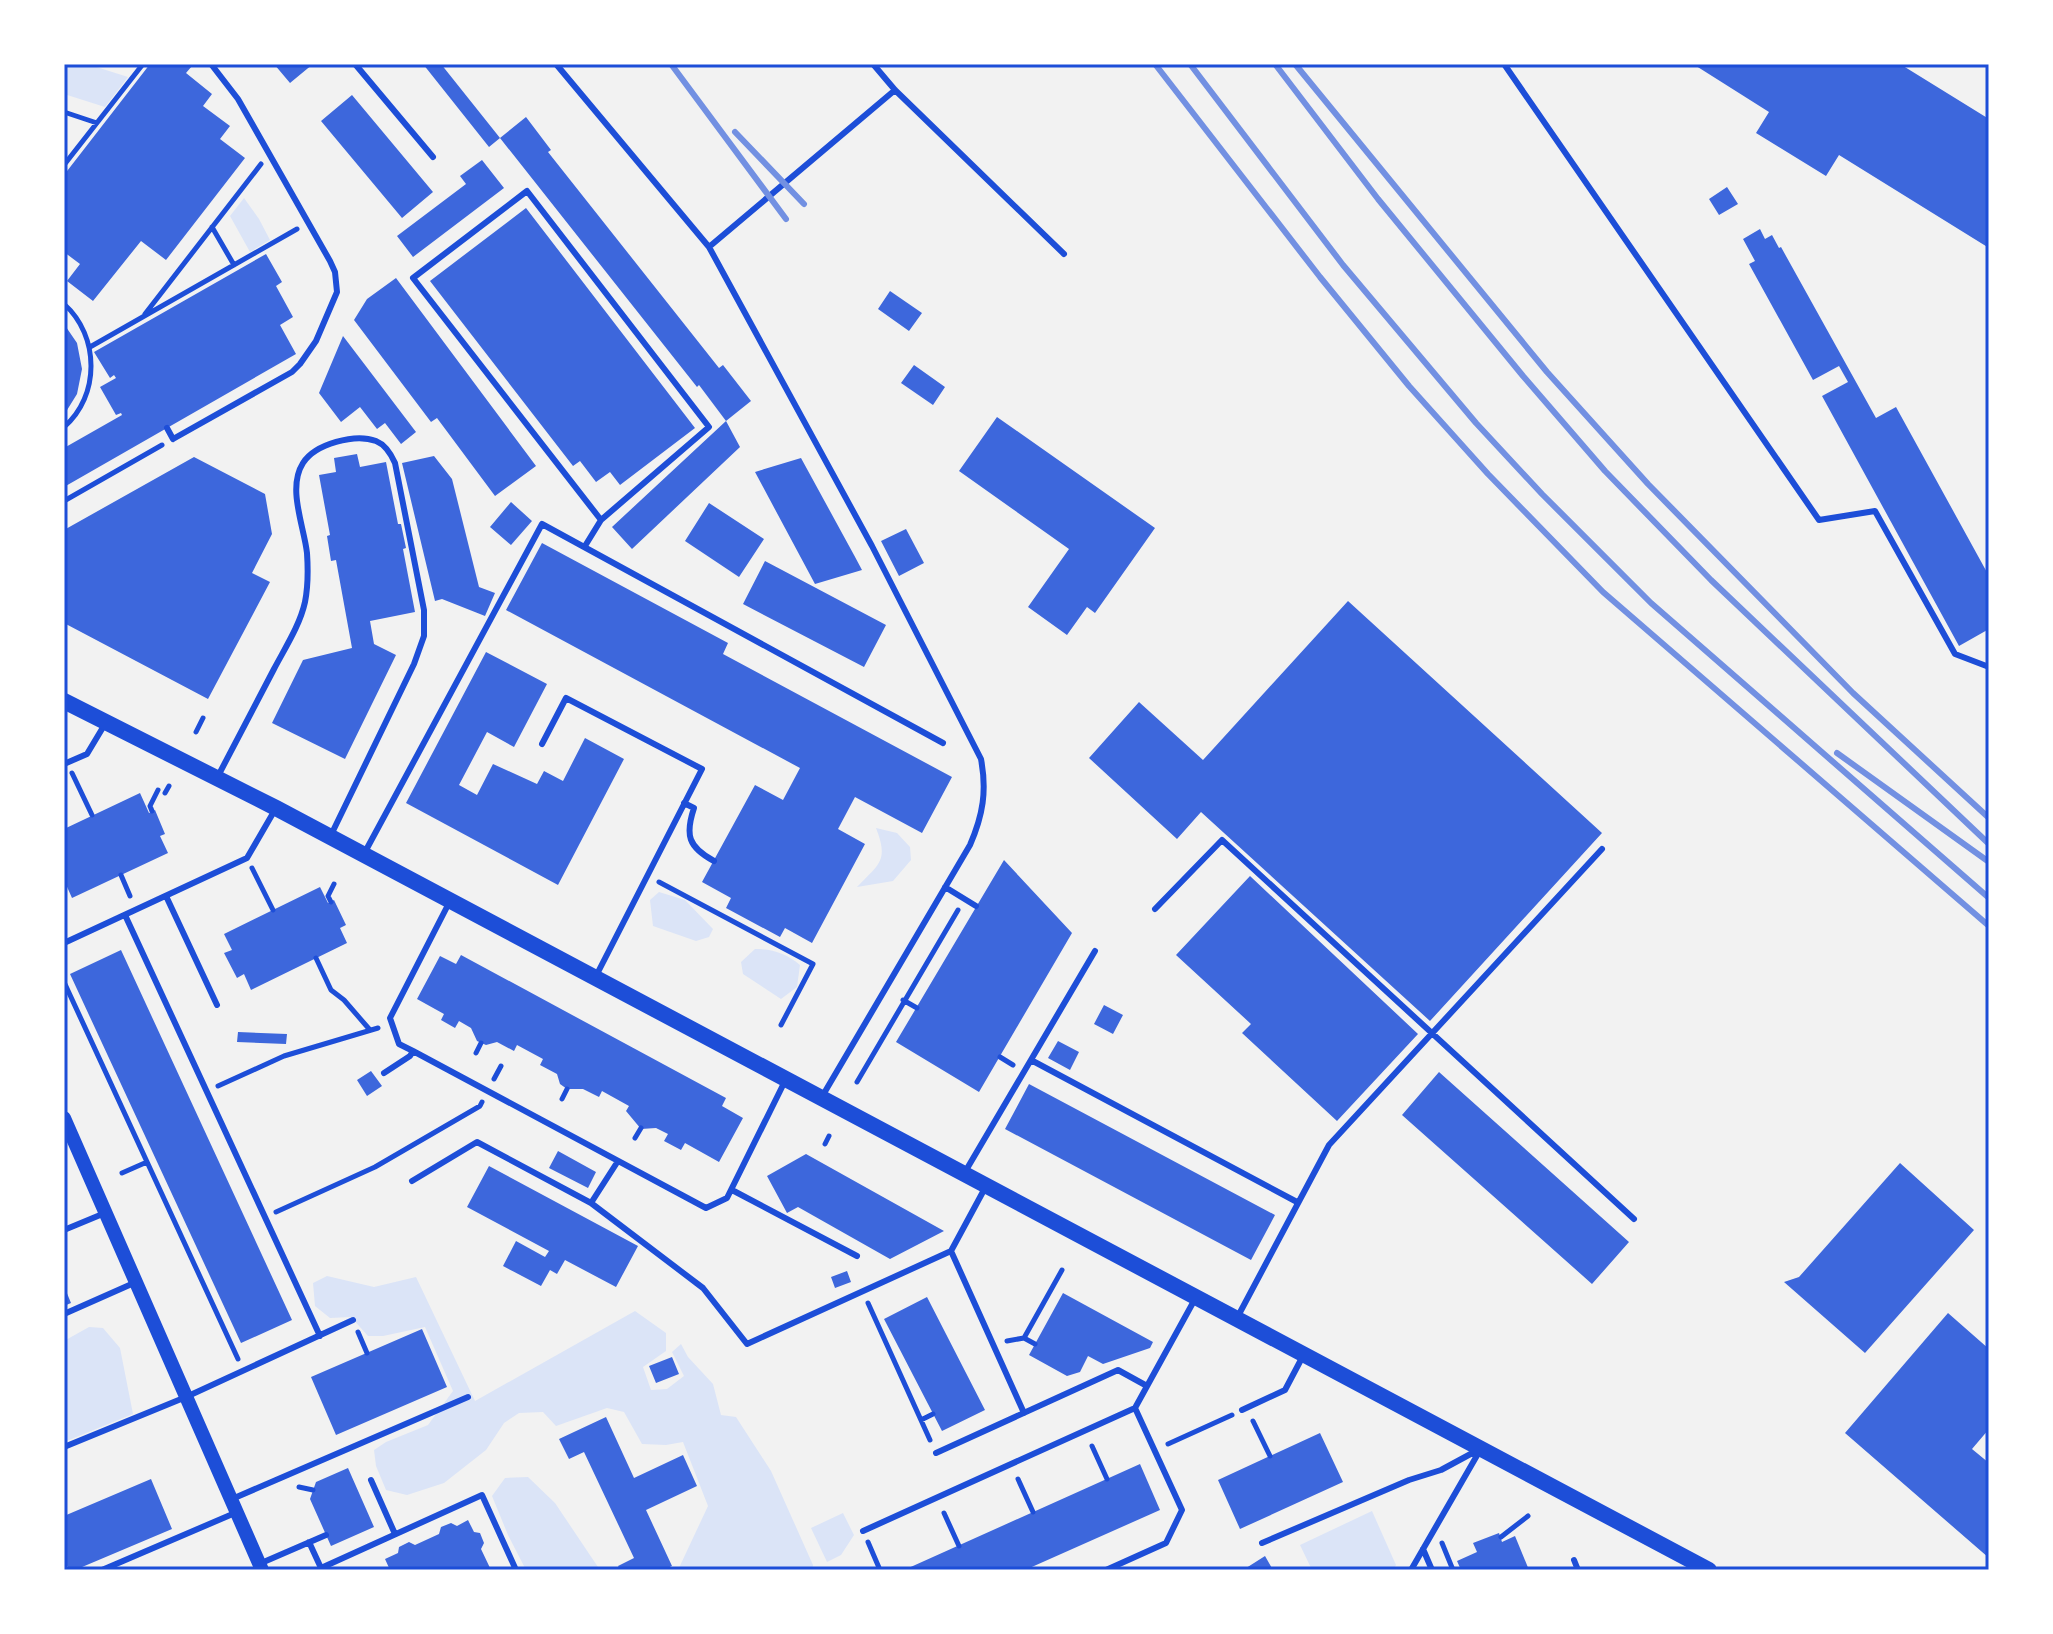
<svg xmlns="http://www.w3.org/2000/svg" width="2053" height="1634" font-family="'Noto Serif',serif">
<rect width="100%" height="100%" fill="#f2f2f2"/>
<path fill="#dbe4f7" d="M 64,64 L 87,64 L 128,77 L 105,107 L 64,94 Z
M 244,198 L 259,219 L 270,240 L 250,252 L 230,216 Z
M 876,828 L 897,833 L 910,847 L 911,860 L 893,881 L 857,887 C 879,864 889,861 876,828 Z
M 659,892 L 685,900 L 713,929 L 709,937 L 696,941 L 653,926 L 650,900 Z
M 755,949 C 773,949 787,954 800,965 L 797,987 L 781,999 L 743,974 L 741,962 Z
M 327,1276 L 374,1287 L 416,1277 L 475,1401 L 635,1311 L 666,1333 L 666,1351 L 643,1367 L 651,1390 L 667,1389 L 684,1376 L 672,1352 L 681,1344 L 688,1357 L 713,1384 L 721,1415 L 736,1417 L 771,1471 L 813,1565 L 812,1570 L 678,1570 L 708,1506 L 683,1442 L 666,1445 L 642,1444 L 624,1412 L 607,1408 L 556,1426 L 543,1412 L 519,1413 L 504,1423 L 486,1450 L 444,1483 L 407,1495 L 386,1490 L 376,1466 L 374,1450 L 386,1442 L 428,1425 L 453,1391 L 425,1327 L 383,1336 L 368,1336 L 351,1317 L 330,1318 L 315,1306 L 313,1283 Z
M 89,1327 L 103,1328 L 120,1348 L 133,1414 L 64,1442 L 64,1341 Z
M 528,1477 L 555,1503 L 600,1570 L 526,1570 L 508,1535 L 492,1496 L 505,1478 Z
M 1372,1511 L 1396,1565 L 1393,1570 L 1312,1570 L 1300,1545 Z
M 843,1513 L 854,1535 L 841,1555 L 827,1562 L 811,1528 Z"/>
<path fill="#3d67dc" d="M 150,64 L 192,66 L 186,73 L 212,94 L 203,106 L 230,126 L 220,139 L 245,158 L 166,260 L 141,241 L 93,301 L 67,281 L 80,264 L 64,252 L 64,175 Z
M 274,64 L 313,64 L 290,83 Z
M 423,64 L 441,64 L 500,138 L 489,147 Z
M 1693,64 L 1900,64 L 1989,119 L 1989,248 L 1839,155 L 1826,176 L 1756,133 L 1769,112 Z
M 352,95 L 433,192 L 402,218 L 321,121 Z
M 526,117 L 551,150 L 548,152 L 719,368 L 723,365 L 751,401 L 726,421 L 699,385 L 697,387 L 500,138 Z
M 482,160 L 504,188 L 413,257 L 397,236 L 466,184 L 460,176 Z
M 1727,187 L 1738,204 L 1719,215 L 1709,199 Z
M 526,208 L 695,428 L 620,485 L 610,472 L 596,482 L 580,461 L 573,466 L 430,281 Z
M 1760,229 L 1765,239 L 1772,235 L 1779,248 L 1781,247 L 1876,418 L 1896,407 L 1989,576 L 1989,629 L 1959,646 L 1822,396 L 1848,382 L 1839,366 L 1813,380 L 1749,264 L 1755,261 L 1743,239 Z
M 266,254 L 282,282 L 276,286 L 293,317 L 280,325 L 296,354 L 64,487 L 64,448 L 122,415 L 121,413 L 116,415 L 100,387 L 116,378 L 114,375 L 110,378 L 94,352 Z
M 396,278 L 536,466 L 495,496 L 437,418 L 431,422 L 354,320 L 367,299 Z
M 890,291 L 922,313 L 909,331 L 878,309 Z
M 64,324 L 77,343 L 82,369 L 77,394 L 64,415 Z
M 343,336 L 416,432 L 401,444 L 385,423 L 377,429 L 360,407 L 341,422 L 319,393 Z
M 914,365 L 945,387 L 933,405 L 901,383 Z
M 997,417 L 1155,528 L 1095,613 L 1087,607 L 1067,635 L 1028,607 L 1069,549 L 959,471 Z
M 726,421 L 740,447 L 632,549 L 612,527 Z
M 357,454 L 360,467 L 386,462 L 398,524 L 401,524 L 406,548 L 403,549 L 415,612 L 370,621 L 374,644 L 396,655 L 345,759 L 272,723 L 303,660 L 352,648 L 336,560 L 331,561 L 327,536 L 330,535 L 319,475 L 336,472 L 334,458 Z
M 434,456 L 452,479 L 479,587 L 495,593 L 485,616 L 442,599 L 435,601 L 402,463 Z
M 194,457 L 265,494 L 272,534 L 252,573 L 270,582 L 208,699 L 64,623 L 64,530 Z
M 801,458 L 854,555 L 862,570 L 815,584 L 755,472 Z
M 511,502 L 532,521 L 511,545 L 490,527 Z
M 709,503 L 764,539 L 739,577 L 685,541 Z
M 906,529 L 924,563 L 899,576 L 881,541 Z
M 542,543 L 728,643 L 723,654 L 952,777 L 922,833 L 855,797 L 838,829 L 865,844 L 812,943 L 785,928 L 780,937 L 726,908 L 731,898 L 702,882 L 755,785 L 783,800 L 800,768 L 506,610 Z
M 765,561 L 886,625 L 864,667 L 743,604 Z
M 1348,601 L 1602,833 L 1430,1021 L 1201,812 L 1177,839 L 1089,758 L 1139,702 L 1203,760 Z
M 486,652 L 547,684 L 514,747 L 487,732 L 459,785 L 477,795 L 493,764 L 537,784 L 544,771 L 563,781 L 585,738 L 624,759 L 558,885 L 406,803 Z
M 140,793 L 149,813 L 155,810 L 165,834 L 160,836 L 168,853 L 72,898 L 64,880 L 64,829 Z
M 1004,860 L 1072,933 L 979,1092 L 896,1042 Z
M 1250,876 L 1418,1034 L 1337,1121 L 1242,1033 L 1251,1024 L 1176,955 Z
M 320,887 L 328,903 L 334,900 L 346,925 L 340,928 L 347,943 L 251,990 L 244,974 L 237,978 L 224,953 L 232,950 L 224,934 Z
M 121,950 L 292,1320 L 241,1343 L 70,974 Z
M 461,955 L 726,1098 L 722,1106 L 743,1118 L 719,1162 L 685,1143 L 681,1150 L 664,1141 L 668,1134 L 656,1128 L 641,1129 L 626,1111 L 629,1106 L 602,1091 L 599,1097 L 583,1089 L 567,1089 L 560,1084 L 557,1074 L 540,1065 L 543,1059 L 517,1045 L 514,1051 L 497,1042 L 486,1045 L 477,1041 L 471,1028 L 459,1021 L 455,1028 L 441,1020 L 444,1014 L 417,999 L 440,956 L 456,964 Z
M 1104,1005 L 1123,1015 L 1113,1034 L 1094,1024 Z
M 238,1032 L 287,1034 L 286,1044 L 237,1042 Z
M 1058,1041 L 1079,1052 L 1070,1070 L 1048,1058 Z
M 371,1071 L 382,1086 L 367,1096 L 357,1080 Z
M 1439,1072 L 1629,1242 L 1592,1284 L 1402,1115 Z
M 1029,1084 L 1275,1215 L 1251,1260 L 1005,1129 Z
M 558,1151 L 596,1172 L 588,1188 L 549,1168 Z
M 806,1154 L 944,1231 L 890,1259 L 798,1207 L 787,1213 L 767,1176 Z
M 1900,1163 L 1974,1230 L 1865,1353 L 1784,1282 L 1799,1277 Z
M 489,1166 L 638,1246 L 616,1287 L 565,1260 L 557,1274 L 550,1270 L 541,1286 L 503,1266 L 516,1241 L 545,1257 L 549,1251 L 467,1207 Z
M 847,1271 L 851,1282 L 835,1288 L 831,1277 Z
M 64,1286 L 71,1303 L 64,1306 Z
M 1063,1293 L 1153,1342 L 1150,1348 L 1103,1364 L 1088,1356 L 1080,1372 L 1067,1376 L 1029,1355 Z
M 927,1297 L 985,1410 L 942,1431 L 884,1319 Z
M 1948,1313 L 1989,1349 L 1989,1429 L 1972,1449 L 1989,1463 L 1989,1558 L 1845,1433 Z
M 422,1329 L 447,1387 L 336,1435 L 311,1377 Z
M 672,1357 L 679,1374 L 656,1383 L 649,1366 Z
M 606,1417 L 634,1478 L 683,1455 L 697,1486 L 646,1510 L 672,1566 L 663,1570 L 620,1570 L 618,1566 L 634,1558 L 584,1452 L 569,1459 L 559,1439 Z
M 1320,1433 L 1343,1482 L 1240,1529 L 1218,1480 Z
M 1140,1464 L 1160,1510 L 1025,1570 L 904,1570 Z
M 348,1468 L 374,1527 L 331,1546 L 310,1499 L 316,1482 Z
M 151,1479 L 172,1529 L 75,1570 L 69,1570 L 64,1559 L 64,1516 Z
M 468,1520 L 474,1532 L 480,1533 L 484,1543 L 481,1549 L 491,1570 L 390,1570 L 385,1559 L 398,1553 L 399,1547 L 409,1542 L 415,1545 L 439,1534 L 441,1527 L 451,1523 L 457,1526 Z
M 1499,1533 L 1502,1542 L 1515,1536 L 1529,1570 L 1461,1570 L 1457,1561 L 1477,1552 L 1473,1543 Z
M 1265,1556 L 1273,1570 L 1243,1570 Z"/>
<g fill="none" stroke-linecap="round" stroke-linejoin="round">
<path stroke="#1d4ed8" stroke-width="5" d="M 64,112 L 97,123
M 64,165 L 143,64
M 212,227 L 234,265
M 64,304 C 100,336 100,396 64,427
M 145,314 L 261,164
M 90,347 L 297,229
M 64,501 L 162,445
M 196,732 L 203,718
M 72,773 L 92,815
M 165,793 L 169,786
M 152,811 L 150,806 L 158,790
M 252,868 L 273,910
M 121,875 L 130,896
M 659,882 L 813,964 L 781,1025
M 331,902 L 328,896 L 334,884
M 316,958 L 331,990 L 344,1000 L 370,1030
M 64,982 L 238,1359
M 903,1000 L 917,1008
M 476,1053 L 481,1043
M 1000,1057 L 1013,1065
M 494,1079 L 501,1066
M 857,1082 L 958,910
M 218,1086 L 284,1056 L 378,1028
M 562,1099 L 567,1089
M 635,1138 L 641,1128
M 825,1144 L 829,1136
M 122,1173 L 147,1162
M 276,1212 L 375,1167 L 480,1106 L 482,1102
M 868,1303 L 930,1440
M 358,1332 L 367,1353
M 1024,1338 L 1035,1344
M 1007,1341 L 1024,1338 L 1062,1270
M 921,1420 L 933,1414
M 1253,1421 L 1270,1456
M 1168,1444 L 1232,1415
M 1092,1446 L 1107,1479
M 1018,1479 L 1033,1512
M 299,1487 L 313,1490
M 944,1513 L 959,1546
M 1501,1537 L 1528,1516
M 868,1542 L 880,1570
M 1442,1543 L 1453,1570"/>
<path stroke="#1d4ed8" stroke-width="6" d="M 355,64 L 433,157
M 556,64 L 709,247 L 872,546 L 981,759 C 987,791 983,815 970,845 L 823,1095
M 873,64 L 895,90 L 1064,254
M 1504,64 L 1819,520 L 1875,511 L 1955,654 L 1989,667
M 709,247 L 895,90
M 167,428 L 173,439 L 292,372 L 300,364 L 316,341 L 337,292 L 335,272 L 330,261 L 238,99 L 211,64
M 585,546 L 601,520 L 709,427 L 527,191 L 413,278 L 601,520
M 542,744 L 566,698 L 702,769 L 595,978
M 64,764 L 87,754 L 105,724
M 217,778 C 236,741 255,705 274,669 C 285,648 300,625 305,602 C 308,587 308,568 307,553 C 304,526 287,488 303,463 C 315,444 355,433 376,441 C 386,445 391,454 395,463 L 424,610 L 424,636 L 414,664 L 331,835
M 684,803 L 694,808 C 685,835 688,847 714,861
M 365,852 L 542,524 L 943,743
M 945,887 L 976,906
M 166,896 L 217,1005
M 450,901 L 390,1018 L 399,1044 L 413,1051 L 706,1208 L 727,1198 L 785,1081
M 1155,909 L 1222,840 L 1634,1219
M 125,915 L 320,1336
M 64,943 L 247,858 L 276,808
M 1031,1060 L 1297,1202
M 384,1073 L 410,1056 L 413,1051
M 965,1172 L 1095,951
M 412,1181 L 477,1142 L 591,1203 L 703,1288 L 747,1344 L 951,1251 L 985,1188
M 732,1190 L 857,1256
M 591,1203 L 618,1161
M 64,1230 L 105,1213
M 951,1251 L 1024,1413
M 64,1314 L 134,1283
M 1237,1318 L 1329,1145 L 1602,849
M 1135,1408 L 1195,1299
M 1242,1410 L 1285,1390 L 1304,1354
M 64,1447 L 186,1397 L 353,1320
M 936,1453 L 1118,1370 L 1147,1386
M 371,1480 L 395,1534
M 232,1499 L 468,1397
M 863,1531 L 1135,1408 L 1182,1510 L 1166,1543 L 1106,1570
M 309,1542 L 321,1568
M 1262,1543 L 1409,1480 L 1441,1470 L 1478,1450
M 1423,1549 L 1432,1570
M 1574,1560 L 1578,1570
M 259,1564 L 326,1535
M 321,1568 L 482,1495 L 516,1570
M 102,1570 L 235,1513
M 1411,1570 L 1479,1452"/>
<path stroke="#1d4ed8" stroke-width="14" d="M 64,1118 L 262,1570"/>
<path stroke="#1d4ed8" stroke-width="16" d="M 64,701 L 276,808 L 1709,1570"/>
<path stroke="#7290e2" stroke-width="6" d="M 671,64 L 786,219
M 1155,64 L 1320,277 L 1409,386 L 1488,474 L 1603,592 L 1989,926
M 1190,64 L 1343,265 L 1476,423 L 1542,494 L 1651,603 L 1989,898
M 1275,64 L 1378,199 L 1523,376 L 1605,471 L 1711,580 L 1989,844
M 1295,64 L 1547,372 L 1648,484 L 1853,693 L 1989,818
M 735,132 L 804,204
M 1837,753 L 1989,862"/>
</g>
<rect width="2053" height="1634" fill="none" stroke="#ffffff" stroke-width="132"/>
<rect x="66" y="66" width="1921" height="1502" fill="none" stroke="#1d4ed8" stroke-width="3"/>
</svg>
